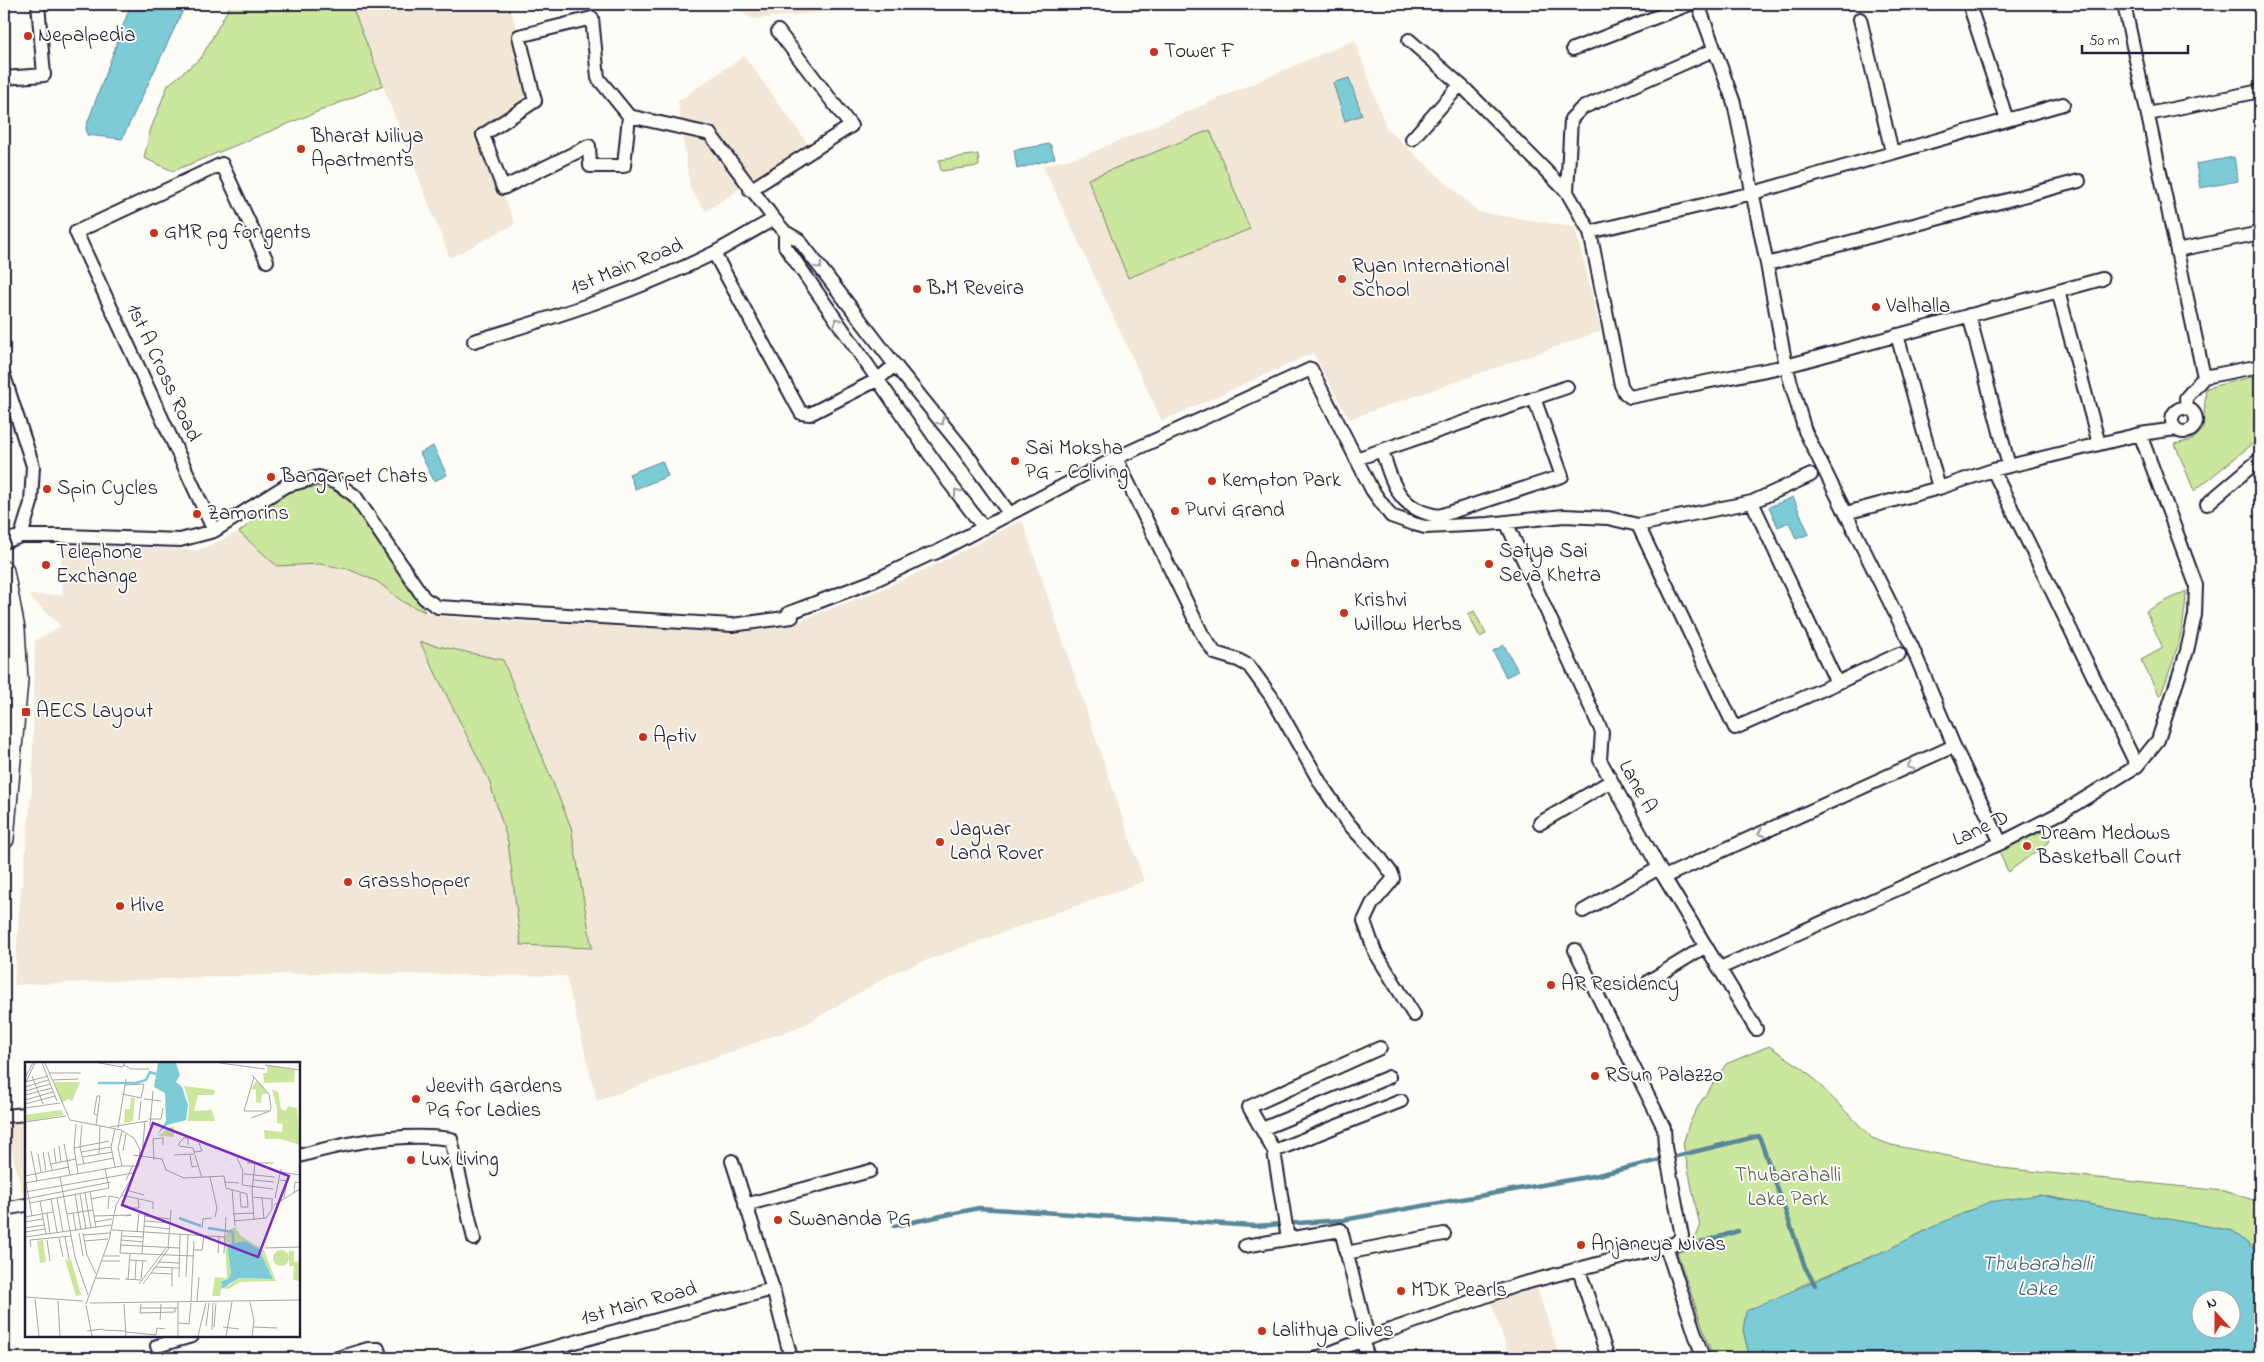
<svg xmlns="http://www.w3.org/2000/svg" width="2264" height="1362" font-family="'Indie Flower',sans-serif">
<rect width="100%" height="100%" fill="#fdfcf7"/>
<filter id="ink" filterUnits="userSpaceOnUse"><feTurbulence type="fractalNoise" baseFrequency=".02" numOctaves="2"/><feDisplacementMap in="SourceGraphic" scale="10" xChannelSelector="R" yChannelSelector="G"/><feConvolveMatrix kernelMatrix="1 2 1 2 8 2 1 2 1" color-interpolation-filters="sRGB"/></filter>
<g filter="url(#ink)">
<path fill="#f2e6d6" d="M 351,4 L 509,4 L 541,105 L 483,144 L 515,224 L 450,258 Z
M 728,4 L 908,4 L 753,19 Z
M 1355,40 L 1386,128 L 1478,212 L 1575,227 L 1601,331 L 1349,419 L 1313,353 L 1162,421 L 1043,166 L 1088,154 Z
M 744,56 L 808,144 L 706,211 L 690,189 L 678,101 Z
M 325,486 L 353,499 L 425,612 L 441,617 L 736,633 L 783,627 L 878,591 L 945,560 L 1022,520 L 1144,881 L 895,972 L 806,1024 L 597,1101 L 566,976 L 314,973 L 14,985 L 19,914 L 32,788 L 35,641 L 61,626 L 28,595 L 63,595 L 60,544 L 199,550 L 239,532 L 287,493 L 301,489 Z
M 26,1121 L 26,1194 L 22,1194 L 11,1146 L 4,1146 L 4,1123 Z
M 1537,1288 L 1560,1358 L 1510,1358 L 1491,1302 Z"/>
<path fill="#cbe69d" stroke="#76846c" d="M 231,4 L 351,4 L 383,85 L 173,171 L 144,158 L 150,131 L 168,85 L 201,58 Z
M 1210,130 L 1250,229 L 1128,278 L 1088,179 Z
M 978,154 L 979,166 L 941,171 L 939,160 Z
M 2260,375 L 2260,438 L 2194,491 L 2175,444 L 2192,440 L 2203,430 L 2206,388 Z
M 325,486 L 354,502 L 425,612 L 403,602 L 378,582 L 348,569 L 320,564 L 277,566 L 239,532 L 287,493 L 301,489 Z
M 2186,591 C 2185,632 2174,659 2160,697 L 2141,660 L 2163,648 L 2146,611 Z
M 1474,611 L 1486,634 L 1480,637 L 1468,614 Z
M 420,642 L 503,660 L 571,827 L 592,948 L 521,945 L 508,842 L 489,780 Z
M 2046,830 L 2050,841 L 2008,872 L 1999,851 Z
M 1769,1046 L 1804,1069 L 1872,1138 L 1891,1145 L 1975,1161 L 2001,1168 L 2224,1191 L 2260,1202 L 2260,1254 L 2233,1231 L 2039,1195 L 1941,1223 L 1889,1249 L 1798,1287 L 1743,1330 L 1750,1358 L 1713,1358 L 1677,1252 L 1692,1247 L 1700,1227 L 1683,1144 L 1689,1124 L 1700,1103 L 1726,1064 Z"/>
<path fill="#7ccbd7" stroke="#588799" fill-rule="evenodd" d="M 131,4 L 186,4 L 122,139 L 87,135 L 86,127 Z
M 1349,78 L 1362,115 L 1345,121 L 1333,83 Z
M 1050,144 L 1055,158 L 1017,169 L 1014,150 Z
M 2234,157 L 2238,181 L 2200,188 L 2196,164 Z
M 433,446 L 447,475 L 434,481 L 420,453 Z
M 662,461 L 668,476 L 635,489 L 629,474 Z
M 1793,497 L 1809,534 L 1796,539 L 1789,522 L 1778,527 L 1769,507 Z
M 1504,645 L 1518,671 L 1506,677 L 1493,651 Z
M 2039,1195 L 2233,1231 L 2260,1254 L 2260,1358 L 1750,1358 L 1743,1330 L 1746,1311 L 1889,1249 L 1941,1223 L 1989,1202 ZM 2202,1300 L 2232,1300 L 2232,1330 L 2202,1330 Z"/>
<g fill="none" stroke-linecap="round" stroke-linejoin="round">
<path stroke="#588799" stroke-width="4.5" d="M 894,1226 L 979,1208 L 1254,1226 L 1343,1220 L 1598,1175 L 1759,1136 L 1805,1267 L 1815,1285
M 1675,1251 L 1738,1231"/>
<g stroke="#22223b" stroke-width="16">
<path id="street" d="M 1698,4 L 1734,103 L 1767,264 L 1786,366 L 1805,431 L 1912,647 L 1954,746 L 2001,843
M 1969,4 L 2007,120
M 2124,4 L 2204,377
M 1860,19 L 1892,152
M 1409,40 L 1464,88 L 1567,192 L 1590,232 L 1621,385 L 1625,393 L 1630,397 L 1786,366 L 2102,279
M 1573,49 L 1690,4
M 4,78 L 44,75 L 38,4
M 2148,114 L 2260,91
M 629,116 L 598,78 L 592,18 L 519,36 L 535,101 L 483,135 L 503,188 L 589,146 L 590,166 L 624,166 L 629,116 L 710,134 L 774,219
M 1412,139 L 1460,85
M 750,190 L 851,126 L 778,31
M 1567,192 L 1571,119 L 1582,108 L 1714,50
M 785,232 L 785,246 L 948,481 L 984,528
M 1590,232 L 1753,193 L 2063,104
M 2177,250 L 2260,233
M 714,253 L 801,413 L 810,414 L 877,380 L 895,365
M 1767,264 L 2079,181
M 2058,291 L 2099,444
M 1969,315 L 2009,466
M 1897,335 L 1939,488
M 474,341 C 556,317 637,291 714,253 C 734,242 754,230 774,219 L 785,232 L 799,240 L 895,365 L 963,449 L 1009,513
M 4,376 L 33,466 L 31,503 L 21,536
M2172 420a12 12 0 1 1 24 0a12 12 0 1 1-24 0Z
M 2187,409 L 2186,398 L 2204,377 L 2260,366
M 1382,451 C 1393,485 1399,510 1439,516 L 1562,476 L 1534,398
M 1116,458 L 1202,634 L 1215,653 L 1238,660 L 1249,666 L 1271,696 L 1321,784 L 1346,821 L 1381,859 L 1392,874 L 1393,879 L 1390,883 L 1372,904 L 1364,921 L 1375,952 L 1414,1015
M 1356,459 L 1567,387
M 1993,470 L 2137,766
M 1752,502 L 1811,475
M 2207,504 L 2260,459
M 1846,513 L 1939,488 L 1993,470 L 2140,434 L 2176,429
M 1506,522 L 1602,732 L 1600,760 L 1664,877 L 1756,1029
M 214,531 L 76,232 L 222,164 L 267,261
M 4,542 L 21,536 L 66,536 L 180,540 L 214,531 L 285,486 L 319,477 L 337,483 L 355,496 L 424,598 L 438,607 L 732,625 L 792,617
M 786,617 L 789,613 L 873,581 L 930,554 L 935,553 L 1116,458 L 1311,369 L 1372,490 L 1391,516 L 1414,524 L 1425,527 L 1488,524 L 1564,516 L 1608,518 L 1638,525 L 1752,502 L 1837,683 L 1735,728 L 1638,525
M 1837,683 L 1899,654
M 1540,823 L 1611,781
M 1664,877 L 1954,746
M 1583,911 L 1659,868
M 1720,968 L 2001,843 L 2066,810 L 2137,766 L 2158,740 L 2187,651 L 2195,615 L 2196,585 L 2140,434
M 1649,981 L 1706,946
M 4,1116 L 26,1114
M 1262,1129 L 1389,1077
M 1274,1151 L 1401,1101
M 299,1156 C 348,1142 401,1132 451,1139 L 474,1239
M 732,1161 L 773,1289 L 791,1358
M 745,1205 L 870,1171
M 4,1209 L 26,1205
M 1288,1239 L 1274,1151 L 1249,1107 L 1380,1048
M 1245,1246 L 1341,1230 L 1368,1338
M 1666,1246 L 1703,1358
M 1346,1253 L 1444,1234
M 1579,1270 L 1608,1358
M 1362,1340 L 1368,1358
M 157,1346 L 192,1336
M 338,1358 L 368,1349 L 378,1349 L 381,1358
M 515,1358 L 773,1289
M 1317,1358 L 1368,1338 L 1517,1285 L 1666,1246 L 1676,1243 L 1682,1236 L 1665,1147 L 1664,1128 L 1575,950"/>
</g>
<g stroke="#22223b" stroke-width="22">
<path id="primary" d="M 4,571 L 15,629 L 18,680 L 4,839"/>
</g>
<use href="#street" stroke="#fdfcf7" stroke-width="12"/>
<use href="#primary" stroke="#fdfcf7" stroke-width="19"/>
</g>
<defs><path id="oneway-chevron" d="M-2-3.5L2.5 0L-2 3.5" fill="none" stroke-width="1.6" stroke-linecap="round" stroke-linejoin="round" transform="scale(1.25)"/></defs>
<g stroke="#9a9aa2">
<use href="#oneway-chevron" transform="translate(819 266) rotate(53)"/>
<use href="#oneway-chevron" transform="translate(837 321) rotate(-125)"/>
<use href="#oneway-chevron" transform="translate(941 422) rotate(50)"/>
<use href="#oneway-chevron" transform="translate(957 492) rotate(-127)"/>
<use href="#oneway-chevron" transform="translate(1910 766) rotate(156)"/>
<use href="#oneway-chevron" transform="translate(1761 833) rotate(156)"/>
</g>
</g>
<g fill="#c8321e" stroke="#fdfcf7" stroke-width="2">
<circle cx="28" cy="36" r="5"/>
<circle cx="1154" cy="52" r="5"/>
<circle cx="301" cy="149" r="5"/>
<circle cx="154" cy="233" r="5"/>
<circle cx="1342" cy="279" r="5"/>
<circle cx="917" cy="289" r="5"/>
<circle cx="1876" cy="307" r="5"/>
<circle cx="1015" cy="461" r="5"/>
<circle cx="271" cy="477" r="5"/>
<circle cx="1212" cy="481" r="5"/>
<circle cx="47" cy="489" r="5"/>
<circle cx="1175" cy="511" r="5"/>
<circle cx="197" cy="514" r="5"/>
<circle cx="1295" cy="563" r="5"/>
<circle cx="1489" cy="564" r="5"/>
<circle cx="46" cy="565" r="5"/>
<circle cx="1344" cy="613" r="5"/>
<rect x="21" y="707" width="10" height="10" rx="2.5"/>
<circle cx="643" cy="737" r="5"/>
<circle cx="940" cy="842" r="5"/>
<circle cx="2027" cy="846" r="5"/>
<circle cx="348" cy="882" r="5"/>
<circle cx="120" cy="906" r="5"/>
<circle cx="1551" cy="985" r="5"/>
<circle cx="1595" cy="1076" r="5"/>
<circle cx="416" cy="1099" r="5"/>
<circle cx="411" cy="1160" r="5"/>
<circle cx="778" cy="1220" r="5"/>
<circle cx="1581" cy="1245" r="5"/>
<circle cx="1401" cy="1291" r="5"/>
<circle cx="1262" cy="1331" r="5"/>
</g>
<g text-anchor="middle" dominant-baseline="central" stroke-width="4" stroke-linejoin="round" paint-order="stroke">
<g font-size="21" fill="#22223b" stroke="#fdfcf7" text-anchor="start">
<text x="38" y="36">Nepalpedia</text>
<text x="1164" y="52">Tower F</text>
<text x="311" y="137">Bharat Niliya<tspan x="311" dy="24">Apartments</tspan></text>
<text x="164" y="233">GMR pg for gents</text>
<text x="1352" y="267">Ryan International<tspan x="1352" dy="24">School</tspan></text>
<text x="927" y="289">B.M Reveira</text>
<text x="1886" y="307">Valhalla</text>
<text x="1025" y="449">Sai Moksha<tspan x="1025" dy="24">PG - Coliving</tspan></text>
<text x="281" y="477">Bangarpet Chats</text>
<text x="1222" y="481">Kempton Park</text>
<text x="57" y="489">Spin Cycles</text>
<text x="1185" y="511">Purvi Grand</text>
<text x="207" y="514">Zamorins</text>
<text x="1499" y="552">Satya Sai<tspan x="1499" dy="24">Seva Khetra</tspan></text>
<text x="56" y="553">Telephone<tspan x="56" dy="24">Exchange</tspan></text>
<text x="1305" y="563">Anandam</text>
<text x="1354" y="601">Krishvi<tspan x="1354" dy="24">Willow Herbs</tspan></text>
<text x="36" y="712">AECS Layout</text>
<text x="653" y="737">Aptiv</text>
<text x="950" y="830">Jaguar<tspan x="950" dy="24">Land Rover</tspan></text>
<text x="2037" y="834">Dream Medows<tspan x="2037" dy="24">Basketball Court</tspan></text>
<text x="358" y="882">Grasshopper</text>
<text x="130" y="906">Hive</text>
<text x="1561" y="985">AR Residency</text>
<text x="1605" y="1076">RSun Palazzo</text>
<text x="426" y="1087">Jeevith Gardens<tspan x="426" dy="24">PG for Ladies</tspan></text>
<text x="421" y="1160">Lux Living</text>
<text x="788" y="1220">Swananda PG</text>
<text x="1591" y="1245">Anjaneya Nivas</text>
<text x="1411" y="1291">MDK Pearls</text>
<text x="1272" y="1331">Lalithya Olives</text>
</g>
<g font-size="21" fill="#22223b" stroke="#fdfcf7">
<text transform="translate(627 267) rotate(-22)">1st Main Road</text>
<text transform="translate(163 373) rotate(65)">1st A Cross Road</text>
<text transform="translate(1637 787) rotate(61)">Lane A</text>
<text transform="translate(1981 829) rotate(-25)">Lane D</text>
<text transform="translate(639 1304) rotate(-15)">1st Main Road</text>
</g>
<g font-size="21" fill="#555d58" stroke="#fdfcf7">
<text x="1788" y="1176">Thubarahalli<tspan x="1788" dy="24">Lake Park</tspan></text>
</g>
<g font-size="22" font-style="italic" fill="#425d72" stroke="#fdfcf7">
<text x="2037" y="1265">Thubarahalli<tspan x="2037" dy="25">Lake</tspan></text>
</g>
</g>
<g transform="translate(25 1062)">
<rect width="275" height="275" fill="#fdfcf7"/>
<path d="M 242,3 L 270,8 L 269,20 L 239,21 L 238,11 L 242,11 ZM 232,18 L 243,32 L 237,32 L 236,41 L 231,40 L 231,28 L 226,27 ZM 29,20 L 55,20 L 47,39 L 43,37 L 37,41 ZM 159,24 L 190,28 L 189,33 L 173,33 L 169,49 L 187,48 L 190,59 L 163,59 L 164,41 ZM 247,27 L 253,30 L 256,47 L 261,49 L 263,44 L 272,46 L 275,83 L 256,77 L 240,77 L 239,68 L 257,70 L 258,62 L 252,61 L 252,47 ZM 106,36 L 110,36 L 108,59 L 99,61 L 100,47 L 105,47 ZM 36,48 L 39,53 L 0,60 L 0,53 ZM 159,64 L 149,65 L 149,75 L 133,74 L 145,65 ZM 210,165 L 216,174 L 239,188 L 251,219 L 215,220 L 203,227 L 196,226 L 195,234 L 187,234 L 190,215 L 202,216 L 200,175 L 204,168 ZM 220,179 L 234,187 L 248,217 L 214,216 L 203,224 L 197,218 L 203,217 L 206,211 L 202,181 ZM 18,178 L 21,200 L 15,201 L 12,179 ZM248 196a8 8 0 1 1 16 0a8 8 0 1 1-16 0ZM 264,189 L 269,189 L 269,200 L 275,199 L 275,219 L 268,218 L 269,204 L 264,204 ZM 46,197 L 56,233 L 51,234 L 40,198 Z" fill="#cbe69d" fill-rule="evenodd"/>
<path d="M 133,1 L 151,1 L 155,13 L 151,20 L 157,25 L 163,43 L 161,58 L 142,63 L 132,73 L 141,59 L 140,31 L 129,25 ZM 220,179 L 234,187 L 248,217 L 214,216 L 196,227 L 195,239 L 197,219 L 203,217 L 206,211 L 202,182 Z" fill="#7ccbd7"/>
<path fill="none" stroke="#7ccbd7" stroke-width="2.5" d="M 73,21 L 111,21 L 121,18 L 125,10 L 131,12M 154,156 L 176,164M 183,166 L 208,170 L 208,181"/>
<path fill="none" stroke="#a5a5ac" stroke-width="1" d="M 17,1 L 32,39M 20,1 L 45,58 L 96,68 L 109,76 L 115,88 L 114,103 L 91,143 L 84,178 L 61,242M 74,1 L 98,5 L 99,1M 195,1 L 240,7M 99,3 L 106,7 L 124,7M 240,3 L 275,8M 24,11 L 56,11M 7,14 L 18,42M 229,15 L 219,49 L 244,49M 0,16 L 8,1M 28,18 L 53,17M 0,20 L 23,14M 1,20 L 10,1M 0,25 L 23,18M 0,29 L 25,22M 97,32 L 116,36 L 119,22 L 100,23M 0,33 L 27,26M 119,37 L 136,39M 0,38 L 28,30M 0,42 L 30,34M 0,46 L 35,41M 72,53 L 69,52 L 72,34 L 75,34M 226,56 L 245,49 L 246,45 L 244,32 L 227,13M 123,57 L 136,57 L 138,46M 114,58 L 116,39M 0,60 L 41,54M 51,62 L 49,86 L 53,111M 57,63 L 55,85 L 59,102M 71,63 L 75,34M 125,64 L 128,29M 85,65 L 123,59M 93,66 L 101,17M 90,67 L 86,85 L 90,105M 39,82 L 45,113M 163,83 L 163,76 L 159,76 L 154,81 L 154,84 L 168,86 L 170,92M 34,84 L 36,100M 29,86 L 31,101M 49,86 L 84,79M 6,89 L 12,119M 98,89 L 101,72M 18,90 L 21,109M 23,90 L 27,108M 56,90 L 86,85M 169,90 L 177,89 L 174,81M 13,92 L 16,110M 74,92 L 75,64M 108,93 L 137,97 L 141,108 L 159,116 L 199,114 L 201,126 L 222,132 L 223,145 L 216,145 L 215,131M 149,93 L 169,92M 165,93 L 167,105 L 172,104M 170,93 L 177,116M 117,94 L 120,59M 57,95 L 88,90M 212,96 L 218,109 L 217,123 L 248,127M 129,98 L 128,77 L 138,76 L 138,83M 222,101 L 248,101M 26,102 L 51,97M 52,103 L 89,96M 97,104 L 93,86 L 97,69M 256,110 L 275,113M 219,112 L 250,115M 0,114 L 44,105M 35,115 L 50,195 L 63,233M 185,115 L 192,146 L 190,155M 101,118 L 108,103M 228,118 L 249,120M 255,118 L 262,119 L 259,136M 199,120 L 214,121M 0,121 L 97,104 L 112,104M 1,121 L 7,154M 207,127 L 210,164M 101,128 L 119,133M 0,130 L 108,111M 65,130 L 71,166M 60,131 L 66,166M 269,131 L 270,120 L 275,121M 50,132 L 56,168M 55,132 L 61,167M 97,133 L 128,140 L 128,147M 227,135 L 248,137M 32,136 L 38,170M 237,136 L 239,157M 250,136 L 256,107M 0,137 L 86,120M 26,137 L 32,170M 66,137 L 81,134M 15,139 L 21,172M 5,141 L 84,126 L 80,106M 249,143 L 275,127M 107,146 L 114,146 L 113,137M 83,147 L 84,134 L 94,136M 22,151 L 25,172M 48,151 L 51,169M 116,151 L 120,151 L 117,192M 42,152 L 68,148M 208,152 L 228,151M 69,154 L 106,153 L 100,154M 120,154 L 145,157M 0,155 L 28,150M 229,158 L 227,129 L 230,101M 120,159 L 145,161M 209,159 L 241,156 L 247,147 L 247,137M 0,160 L 18,157M 70,160 L 87,157M 119,164 L 144,167M 0,166 L 19,163M 177,166 L 178,157 L 187,156M 87,168 L 200,175M 97,168 L 95,191 L 169,194M 0,170 L 20,167M 112,170 L 114,151M 54,171 L 58,194M 58,171 L 62,193 L 71,212M 58,173 L 85,171M 96,174 L 118,175M 0,175 L 86,163M 40,175 L 44,197M 34,176 L 38,195M 22,178 L 25,199M 96,178 L 118,180M 59,179 L 83,177M 95,183 L 155,186M 6,185 L 5,178 L 46,174M 143,186 L 146,148M 240,186 L 275,185M 169,188 L 177,188 L 179,173M 193,191 L 194,174M 199,191 L 201,155M 79,194 L 95,194M 104,198 L 122,199M 77,199 L 95,199M 134,200 L 154,201M 130,205 L 154,206M 126,211 L 147,212M 154,215 L 155,173M 161,215 L 163,173M 70,216 L 95,217M 100,217 L 116,218M 116,217 L 118,199M 103,218 L 105,192M 110,218 L 111,199M 114,222 L 141,186M 118,222 L 144,186M 147,224 L 147,206M 0,235 L 58,239M 10,237 L 14,274M 33,239 L 35,274M 172,239 L 174,215M 153,240 L 153,274M 166,240 L 169,179M 225,240 L 229,259 L 227,274M 65,241 L 275,238M 99,242 L 101,274M 116,242 L 115,251 L 150,250 L 150,246M 61,243 L 67,274M 116,246 L 153,246M 135,258 L 136,242M 154,261 L 164,262 L 166,241M 181,264 L 184,241M 189,265 L 191,241M 198,265 L 214,267M 228,265 L 252,266M 78,268 L 101,269M 187,268 L 188,241M 62,269 L 78,267M 101,270 L 131,273 L 132,266 L 140,267M 173,274 L 181,241M 201,274 L 207,240"/>
<path fill="#7b2cbf" fill-opacity="0.15" stroke="#7b2cbf" stroke-width="2.5" d="M 128,61 L 264,114 L 233,195 L 97,143 Z"/>
<rect width="275" height="275" fill="none" stroke="#22223b" stroke-width="2.5"/>
</g>
<rect width="2264" height="1362" fill="none" stroke="#fdfcf7" stroke-width="20"/>
<rect x="10" y="10" width="2244" height="1342" fill="none" stroke="#22223b" stroke-width="2" filter="url(#ink)"/>
<g transform="translate(2216 1314) rotate(339)"><circle r="24" fill="#fdfcf7" stroke="#a5a5ac"/>
<path d="M0-4L9 19L0 12L-9 19Z" fill="#c8321e"/>
<text y="-8" font-size="14" font-weight="bold" text-anchor="middle" fill="#22223b">N</text>
</g>
<path d="M2082 45v8h106v-8" fill="none" stroke="#22223b" stroke-width="2.5"/>
<text x="2089" y="45" font-size="15" fill="#22223b" stroke="#fdfcf7" stroke-width="4" paint-order="stroke">50 m</text>
</svg>
